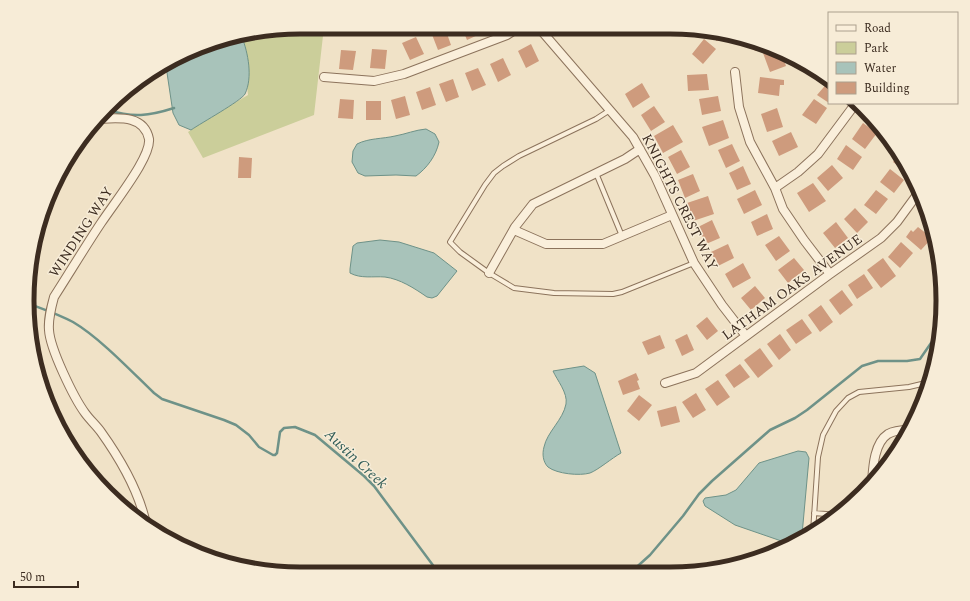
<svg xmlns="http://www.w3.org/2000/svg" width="970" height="601" font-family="Spectral,serif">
<rect width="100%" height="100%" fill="#f0e2c7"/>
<path fill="#cbce9a" d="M 301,27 L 324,27 L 314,115 L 203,158 L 188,132 L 205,120 L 248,95 L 242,37 Z"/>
<path fill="#a8c3ba" stroke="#6e9288" d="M 242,37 C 248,53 253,77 245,94 C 241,101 201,123 191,130 L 179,125 L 173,113 L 166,66 L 213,41 Z
M 426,129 L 435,134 L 439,142 C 436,156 427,168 416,176 L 396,175 L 365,176 L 358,173 L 352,162 L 353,151 L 357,144 C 369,138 382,139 395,136 C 406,134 415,130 426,129 Z
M 380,240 L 399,242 L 434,253 L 457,271 L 437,296 L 432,298 L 427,297 C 414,288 400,279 385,277 C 373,276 361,279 350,273 L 350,269 L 353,246 L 357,243 Z
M 584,366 L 595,373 L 621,453 C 612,458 598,470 590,473 C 580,476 557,474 548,467 C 543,462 542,454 544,447 C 547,432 563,420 566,404 C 568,393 557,380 553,371 Z
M 798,451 L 806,452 L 809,458 L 802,535 L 800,540 L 790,544 L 735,525 L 705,506 L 703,501 L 705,498 L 726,495 L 736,490 L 759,463 Z"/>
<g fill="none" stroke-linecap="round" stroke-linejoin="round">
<path stroke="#6e9288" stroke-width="2.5" d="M 108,110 C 133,118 149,116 174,108
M 27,303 C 43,309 58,314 73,322 C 100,338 131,371 154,393 L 162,399 L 224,420 L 236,425 L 249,435 L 259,447 L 273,455 L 275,455 L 277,453 L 280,432 L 284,428 L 295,427 L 315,435 L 364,476 L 374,486 L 438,572
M 630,573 L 650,555 L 683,516 L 699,494 L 712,481 L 770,430 L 795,418 L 807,410 L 862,366 L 878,361 L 907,361 L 920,359 L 931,343 L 939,336"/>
</g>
<path fill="#ce9b7d" d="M 442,28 L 445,28 L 451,45 L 438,50 L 431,32 Z
M 462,28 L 478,28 L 480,34 L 467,40 Z
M 568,29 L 580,29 L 572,35 Z
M 717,32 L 736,38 L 736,41 L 716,41 Z
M 416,37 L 424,54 L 410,60 L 402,43 Z
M 704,39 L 716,49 L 703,64 L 692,54 Z
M 745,40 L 760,44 L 756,51 L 742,44 Z
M 531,44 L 539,61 L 526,68 L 518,51 Z
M 372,49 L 387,50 L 385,69 L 370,68 Z
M 776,49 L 781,52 L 786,66 L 770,72 L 763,53 Z
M 341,50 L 356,51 L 353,70 L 339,69 Z
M 503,58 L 511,75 L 498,82 L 490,64 Z
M 478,68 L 486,85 L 472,91 L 465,73 Z
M 707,74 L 709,90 L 688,91 L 687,75 Z
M 760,77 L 784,80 L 784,85 L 780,85 L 779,96 L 758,93 Z
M 453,79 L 459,97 L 446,102 L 439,84 Z
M 829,81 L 829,103 L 817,95 Z
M 642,83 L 650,97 L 633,108 L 625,94 Z
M 430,87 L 436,105 L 422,110 L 416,92 Z
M 405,96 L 410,115 L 396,119 L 391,100 Z
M 718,96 L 721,111 L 702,115 L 699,99 Z
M 340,99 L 354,100 L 353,119 L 338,118 Z
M 814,99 L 827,108 L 816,124 L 802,115 Z
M 366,101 L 381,101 L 381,120 L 366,120 Z
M 654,106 L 665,122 L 651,131 L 641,115 Z
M 777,108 L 783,127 L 767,132 L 761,114 Z
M 869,115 L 875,120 L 881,129 L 867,118 Z
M 723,120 L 729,138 L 709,146 L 702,127 Z
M 863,123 L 877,133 L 865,149 L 852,139 Z
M 673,125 L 683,142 L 663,153 L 654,136 Z
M 791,132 L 798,147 L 779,156 L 772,141 Z
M 732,144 L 740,161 L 726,168 L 718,150 Z
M 846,145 L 862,157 L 853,170 L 837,159 Z
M 681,150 L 690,167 L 677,174 L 668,157 Z
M 899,154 L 906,164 L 912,176 L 893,162 Z
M 239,157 L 252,158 L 251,178 L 238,178 Z
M 832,165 L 843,178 L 828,191 L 817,178 Z
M 743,166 L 751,184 L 737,190 L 729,173 Z
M 890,169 L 904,180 L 894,193 L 880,182 Z
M 693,174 L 700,191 L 685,198 L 678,180 Z
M 813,183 L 826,201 L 809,212 L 797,193 Z
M 755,190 L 762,205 L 744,214 L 737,199 Z
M 876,190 L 888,199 L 876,214 L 864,205 Z
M 708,196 L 714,214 L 693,221 L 687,203 Z
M 855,208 L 868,222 L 857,233 L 844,219 Z
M 767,214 L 773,229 L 757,236 L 751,222 Z
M 712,220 L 720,238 L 706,244 L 698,227 Z
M 836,222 L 848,238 L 835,248 L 823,233 Z
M 918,227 L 932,238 L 921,250 L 906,237 L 911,230 L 913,232 Z
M 779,236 L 790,251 L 776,261 L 765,245 Z
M 901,242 L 913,253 L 900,268 L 888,257 Z
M 728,244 L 734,258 L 718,266 L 711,252 Z
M 794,258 L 804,270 L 788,283 L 778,270 Z
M 883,258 L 896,276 L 881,288 L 867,270 Z
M 743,263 L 751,278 L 733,288 L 725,274 Z
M 864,274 L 873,288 L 857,299 L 848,285 Z
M 755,286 L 765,298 L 751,310 L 741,298 Z
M 842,290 L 853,305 L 840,315 L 829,300 Z
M 821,305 L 833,322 L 820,332 L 808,315 Z
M 707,317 L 718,331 L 707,340 L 696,326 Z
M 802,319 L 812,333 L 796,344 L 786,330 Z
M 687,334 L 694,350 L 682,356 L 675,340 Z
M 780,334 L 791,350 L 779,360 L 767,344 Z
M 660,335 L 665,348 L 648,355 L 642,342 Z
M 760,348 L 773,366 L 758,378 L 744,360 Z
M 740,364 L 750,377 L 734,388 L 725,375 Z
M 636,373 L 639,380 L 637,381 L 640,389 L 623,395 L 618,381 Z
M 718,380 L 730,397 L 717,406 L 705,389 Z
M 696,393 L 706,410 L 693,418 L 682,402 Z
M 639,395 L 652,405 L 639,421 L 627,411 Z
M 676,406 L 680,422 L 661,427 L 657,411 Z"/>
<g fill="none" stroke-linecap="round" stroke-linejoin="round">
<g stroke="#8c735c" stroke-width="6">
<path id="lane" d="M 610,110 L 596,119 L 519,156 L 503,166 L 494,173 L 485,185 L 450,242 L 460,252 L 489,273 L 514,288 L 554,293 L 613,294 L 622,292 L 694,263
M 596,173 L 622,236
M 814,513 L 838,515
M 813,532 L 818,457 L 823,435 L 836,411 L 848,398 L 859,392 L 909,387 L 930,382"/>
</g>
<g stroke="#8c735c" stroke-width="10">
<path id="street" d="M 539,28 L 633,137 L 655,176 L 694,263 L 722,305 L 746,336
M 735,72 L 739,107 L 750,142 L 775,188 L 783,209 L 804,240 L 830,274
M 324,77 L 374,81 L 404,74 L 507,35 L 518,28
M 98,119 C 117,118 144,114 149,139 C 150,147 143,160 139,167 C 128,186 114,204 101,223 C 85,247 70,272 54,297 C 51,308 48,319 49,330 C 50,349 74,398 85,413 C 90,420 96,425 101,432 C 121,460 139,491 146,524
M 775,188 L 798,172 L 818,154 L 856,103
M 514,230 L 546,244 L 603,244 L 672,215
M 489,273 L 515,227 L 533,204 L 625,159 L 640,149
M 665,383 L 696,373 L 830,274 L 881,238 L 897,222 L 919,192
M 872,482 C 873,468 874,443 888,434 C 893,431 903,430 909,430"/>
</g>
<use href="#lane" stroke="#faefdb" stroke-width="4"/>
<use href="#street" stroke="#faefdb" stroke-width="8"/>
</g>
<g text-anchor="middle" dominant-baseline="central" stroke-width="3" stroke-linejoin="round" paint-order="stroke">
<g font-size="14" fill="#3c2c20" stroke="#f7ecd7">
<text transform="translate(680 202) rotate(63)">KNIGHTS CREST WAY</text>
<text transform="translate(81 232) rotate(-57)">WINDING WAY</text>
<text transform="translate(792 287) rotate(-36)">LATHAM OAKS AVENUE</text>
</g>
<g font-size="15" font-style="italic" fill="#2f5c57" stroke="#f7ecd7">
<text transform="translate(356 459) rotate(43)">Austin Creek</text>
</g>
</g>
<path d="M0 0H970V601H0ZM300 34H670A266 266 0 0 1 936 300V301A266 266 0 0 1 670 567H300A266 266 0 0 1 34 301V300A266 266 0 0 1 300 34Z" fill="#f7ecd7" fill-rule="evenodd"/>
<path fill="none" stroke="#3c2c20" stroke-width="5" d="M300 34H670A266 266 0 0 1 936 300V301A266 266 0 0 1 670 567H300A266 266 0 0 1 34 301V300A266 266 0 0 1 300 34Z"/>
<rect x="828" y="12" width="130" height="92" fill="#f7ecd7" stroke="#ac9f8e"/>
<rect x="836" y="25" width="20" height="6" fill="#faefdb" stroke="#ac9f8e"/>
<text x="864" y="32" font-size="12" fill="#3c2c20">Road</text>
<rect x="836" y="42" width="20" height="12" fill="#cbce9a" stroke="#ac9f8e"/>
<text x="864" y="52" font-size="12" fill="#3c2c20">Park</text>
<rect x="836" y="62" width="20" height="12" fill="#a8c3ba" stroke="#ac9f8e"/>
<text x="864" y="72" font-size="12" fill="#3c2c20">Water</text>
<rect x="836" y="82" width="20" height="12" fill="#ce9b7d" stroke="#ac9f8e"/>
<text x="864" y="92" font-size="12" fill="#3c2c20">Building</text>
<path d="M14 581v6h64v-6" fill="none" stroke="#3c2c20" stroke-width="2"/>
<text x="20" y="581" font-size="12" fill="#3c2c20" stroke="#f7ecd7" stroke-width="3" paint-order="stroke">50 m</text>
</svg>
